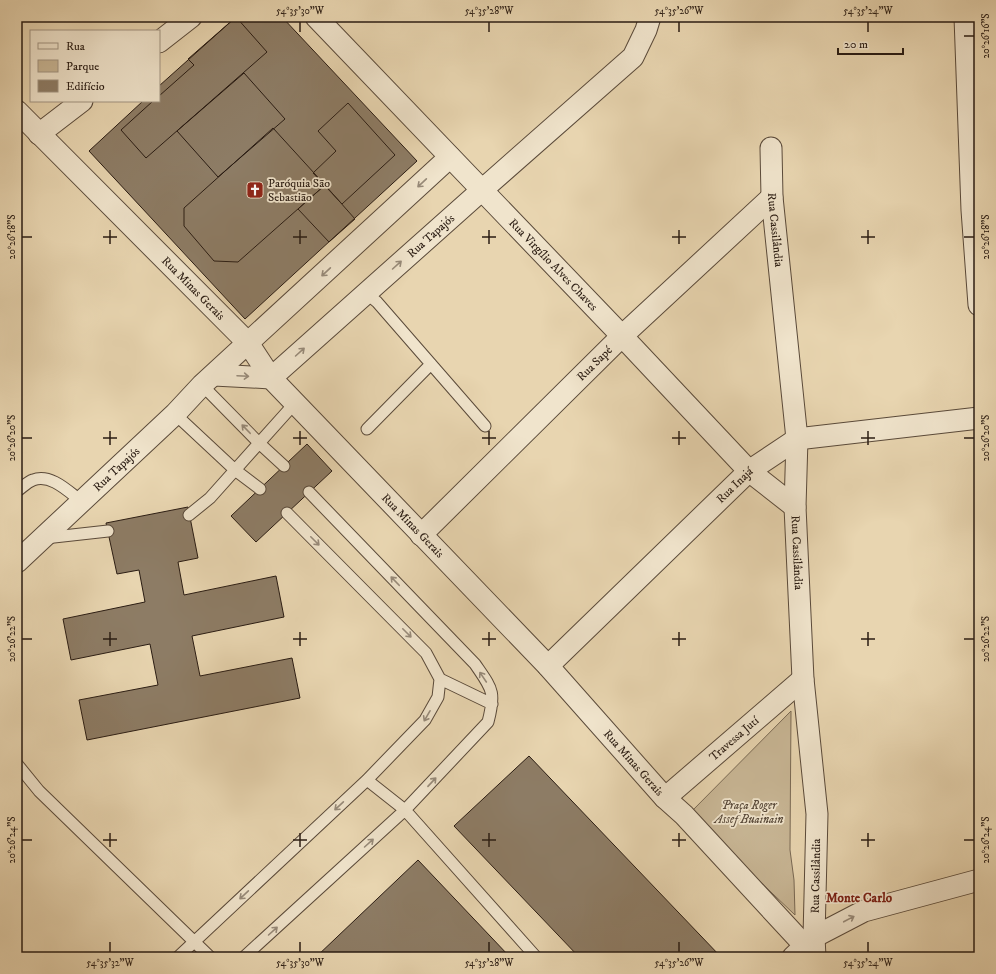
<svg xmlns="http://www.w3.org/2000/svg" width="996" height="974" font-family="'IM FELL DW Pica',serif">
<rect width="100%" height="100%" fill="#e8d5b0"/>
<filter id="stains"><feTurbulence type="fractalNoise" baseFrequency=".005" numOctaves="4"/><feColorMatrix values="0 0 0 0 .2 0 0 0 0 .09 0 0 0 0 .02 0 0 0 .5 -.17"/></filter>
<radialGradient id="worn" r=".72"><stop offset=".6" stop-color="#630" stop-opacity="0"/><stop offset="1" stop-color="#630" stop-opacity=".3"/></radialGradient>
<path fill="#c8b695" stroke="#796954" d="M 791,711 L 790,850 L 794,880 L 795,915 L 689,814 Z"/>
<path fill="#8d7c65" stroke="#2a1c13" d="M 236,17 L 282,17 L 417,161 L 245,319 L 89,151 L 143,101 L 159,101 L 159,86 Z
M 236,17 L 267,52 L 146,158 L 121,130 L 153,101 L 159,101 L 159,96 L 194,65 L 188,59 Z
M 244,73 L 285,119 L 218,177 L 177,131 Z
M 348,103 L 395,155 L 342,204 L 313,173 L 336,151 L 318,131 Z
M 273,128 L 325,185 L 238,262 L 214,261 L 184,226 L 184,208 Z
M 325,185 L 355,219 L 329,242 L 298,209 Z
M 307,444 L 332,471 L 256,542 L 231,516 Z
M 188,507 L 198,558 L 178,562 L 184,595 L 276,576 L 284,617 L 192,636 L 200,676 L 292,658 L 300,698 L 87,740 L 79,700 L 158,685 L 150,644 L 71,660 L 63,619 L 145,602 L 139,570 L 117,574 L 106,523 Z
M 529,756 L 721,957 L 579,957 L 454,826 Z
M 418,860 L 509,956 L 507,957 L 316,957 Z"/>
<g fill="none" stroke-linecap="round" stroke-linejoin="round">
<g stroke="#5a4a3a" stroke-width="13">
<path id="lane" d="M 366,293 L 377,302 L 485,426
M 202,385 L 259,443 L 284,466
M 175,414 L 235,470 L 260,489
M 367,429 L 431,364
M 17,491 C 22,488 27,482 33,480 C 50,473 68,491 81,501
M 189,515 L 210,498 L 295,403
M 45,538 L 108,531
M 440,679 L 492,704
M 17,764 L 39,791 L 210,957
M 367,780 L 405,810 L 536,957
M 178,957 L 367,780 L 425,720 L 438,697 L 440,679 L 426,653 L 287,513
M 244,957 L 405,810 L 488,722 C 496,691 492,689 475,664 L 309,492"/>
</g>
<g stroke="#5a4a3a" stroke-width="23">
<g id="street">
<path id="s1" d="M 316,17 L 622,336 L 749,471 L 795,507"/>
<path d="M 965,17 L 972,210 L 979,305"/>
<path d="M 159,42 L 191,17"/>
<path id="s2" d="M 17,111 L 248,343 L 271,378 L 548,666 L 665,798 L 684,815 L 805,946"/>
<path d="M 39,134 L 82,101"/>
<path id="s3" d="M 771,148 L 772,197 L 797,439 L 795,507 L 803,679 L 817,814 L 814,937 L 815,957"/>
<path id="s4" d="M 214,375 L 271,378 L 482,190 L 633,57 L 646,30 L 650,17"/>
<path id="s5" d="M 421,535 L 622,336 L 772,197"/>
<path id="s6" d="M 17,562 L 175,414 L 202,385 L 450,157"/>
<path id="s7" d="M 548,666 L 749,471 L 797,439 L 979,418"/>
<path id="s8" d="M 665,798 L 803,679"/>
<path d="M 793,957 L 814,937 L 864,911 L 979,880"/>
</g>
</g>
<use href="#lane" stroke="#f0e4cc" stroke-width="11"/>
<use href="#street" stroke="#f0e4cc" stroke-width="21"/>
</g>
<defs><path id="oneway-shaft" d="M-6 0H5M1.5-3L5.5 0L1.5 3" fill="none" stroke-width="1.6" stroke-linecap="round" stroke-linejoin="round"/></defs>
<g stroke="#978a79">
<use href="#oneway-shaft" transform="translate(422 183) rotate(137)"/>
<use href="#oneway-shaft" transform="translate(397 265) rotate(-42)"/>
<use href="#oneway-shaft" transform="translate(326 272) rotate(137)"/>
<use href="#oneway-shaft" transform="translate(300 352) rotate(-42)"/>
<use href="#oneway-shaft" transform="translate(243 376) rotate(3)"/>
<use href="#oneway-shaft" transform="translate(246 429) rotate(-134)"/>
<use href="#oneway-shaft" transform="translate(315 541) rotate(45)"/>
<use href="#oneway-shaft" transform="translate(395 581) rotate(-134)"/>
<use href="#oneway-shaft" transform="translate(407 633) rotate(45)"/>
<use href="#oneway-shaft" transform="translate(483 677) rotate(-124)"/>
<use href="#oneway-shaft" transform="translate(427 716) rotate(120)"/>
<use href="#oneway-shaft" transform="translate(432 782) rotate(-47)"/>
<use href="#oneway-shaft" transform="translate(339 806) rotate(137)"/>
<use href="#oneway-shaft" transform="translate(369 843) rotate(-42)"/>
<use href="#oneway-shaft" transform="translate(244 895) rotate(137)"/>
<use href="#oneway-shaft" transform="translate(849 919) rotate(-28)"/>
<use href="#oneway-shaft" transform="translate(273 931) rotate(-42)"/>
</g>
<path fill="none" stroke="#2a1c13" stroke-width="1.5" d="M 300,22 L 300,32M 489,22 L 489,32M 679,22 L 679,32M 868,22 L 868,32M 964,36 L 974,36M 110,230 L 110,244M 300,230 L 300,244M 489,230 L 489,244M 679,230 L 679,244M 868,230 L 868,244M 22,237 L 32,237M 103,237 L 117,237M 293,237 L 307,237M 482,237 L 496,237M 672,237 L 686,237M 861,237 L 875,237M 964,237 L 974,237M 110,431 L 110,445M 300,431 L 300,445M 489,431 L 489,445M 679,431 L 679,445M 868,431 L 868,445M 22,438 L 32,438M 103,438 L 117,438M 293,438 L 307,438M 482,438 L 496,438M 672,438 L 686,438M 861,438 L 875,438M 964,438 L 974,438M 110,632 L 110,646M 300,632 L 300,646M 489,632 L 489,646M 679,632 L 679,646M 868,632 L 868,646M 22,639 L 32,639M 103,639 L 117,639M 293,639 L 307,639M 482,639 L 496,639M 672,639 L 686,639M 861,639 L 875,639M 964,639 L 974,639M 110,833 L 110,847M 300,833 L 300,847M 489,833 L 489,847M 679,833 L 679,847M 868,833 L 868,847M 22,840 L 32,840M 103,840 L 117,840M 293,840 L 307,840M 482,840 L 496,840M 672,840 L 686,840M 861,840 L 875,840M 964,840 L 974,840M 110,942 L 110,952M 300,942 L 300,952M 489,942 L 489,952M 679,942 L 679,952M 868,942 L 868,952"/>
<defs>
<g id="church-square" transform="scale(0.9)"><rect x="-9" y="-9" width="18" height="18" rx="4" fill="#8f2418" stroke="#f0e4cc"/><path d="M-1.2-6h2.4v3.5h3.3v2.4h-3.3V6h-2.4V-.1h-3.3v-2.4h3.3Z" fill="#fff"/></g>
</defs>
<g fill-rule="evenodd">
<use href="#church-square" x="255" y="190"/>
</g>
<g text-anchor="middle" dominant-baseline="central" stroke-width="3.5" stroke-linejoin="round" paint-order="stroke">
<g font-size="12" fill="#2a1c13" stroke="#f0e4cc" text-anchor="start">
<text x="268" y="183">Paróquia São<tspan x="268" dy="14">Sebastião</tspan></text>
</g>
<g font-size="12" fill="#2a1c13" stroke="#f0e4cc">
<text stroke="none"><textPath href="#s3" startOffset="82">Rua Cassilândia</textPath></text>
<text stroke="none"><textPath href="#s4" startOffset="271">Rua Tapajós</textPath></text>
<text stroke="none"><textPath href="#s1" startOffset="343">Rua Virgílio Alves Chaves</textPath></text>
<text stroke="none"><textPath href="#s2" startOffset="250">Rua Minas Gerais</textPath></text>
<text stroke="none"><textPath href="#s5" startOffset="244">Rua Sapé</textPath></text>
<text stroke="none"><textPath href="#s6" startOffset="136">Rua Tapajós</textPath></text>
<text stroke="none"><textPath href="#s7" startOffset="260">Rua Inajá</textPath></text>
<text stroke="none"><textPath href="#s2" startOffset="574">Rua Minas Gerais</textPath></text>
<text stroke="none"><textPath href="#s3" startOffset="406">Rua Cassilândia</textPath></text>
<text stroke="none"><textPath href="#s8" startOffset="91">Travessa Jutí</textPath></text>
<text stroke="none"><textPath href="#s2" startOffset="898">Rua Minas Gerais</textPath></text>
<text transform="translate(816 876) rotate(-89)">Rua Cassilândia</text>
</g>
<g font-size="12" font-style="italic" fill="#594a3a" stroke="#f0e4cc">
<text x="749" y="805">Praça Roger<tspan x="749" dy="14">Assef Buainain</tspan></text>
</g>
<g font-size="13" font-weight="bold" fill="#7a1f14" stroke="#f0e4cc">
<text x="859" y="898">Monte Carlo</text>
</g>
</g>
<rect width="996" height="974" fill="none" stroke="#e8d5b0" stroke-width="44"/>
<rect x="30" y="30" width="130" height="72" fill="#f0e4cc" stroke="#a19482"/>
<rect x="38" y="43" width="20" height="6" fill="#f0e4cc" stroke="#a19482"/>
<text x="66" y="50" font-size="12" fill="#2a1c13">Rua</text>
<rect x="38" y="60" width="20" height="12" fill="#c8b695" stroke="#a19482"/>
<text x="66" y="70" font-size="12" fill="#2a1c13">Parque</text>
<rect x="38" y="80" width="20" height="12" fill="#8d7c65" stroke="#a19482"/>
<text x="66" y="90" font-size="12" fill="#2a1c13">Edifício</text>
<path d="M838 48v6h65v-6" fill="none" stroke="#2a1c13" stroke-width="2"/>
<text x="844" y="48" font-size="12" fill="#2a1c13" stroke="#f0e4cc" stroke-width="3" paint-order="stroke">20 m</text>
<rect x="22" y="22" width="952" height="930" fill="none" stroke="#2a1c13" stroke-width="1.5"/>
<g font-size="10" text-anchor="middle" fill="#2a1c13">
<text x="300" y="14">54°35'30"W</text>
<text x="489" y="14">54°35'28"W</text>
<text x="679" y="14">54°35'26"W</text>
<text x="868" y="14">54°35'24"W</text>
<text transform="translate(985 36) rotate(-90)" y="4">20°26'16"S</text>
<text transform="translate(11 237) rotate(-90)" y="4">20°26'18"S</text>
<text transform="translate(985 237) rotate(-90)" y="4">20°26'18"S</text>
<text transform="translate(11 438) rotate(-90)" y="4">20°26'20"S</text>
<text transform="translate(985 438) rotate(-90)" y="4">20°26'20"S</text>
<text transform="translate(11 639) rotate(-90)" y="4">20°26'22"S</text>
<text transform="translate(985 639) rotate(-90)" y="4">20°26'22"S</text>
<text transform="translate(11 840) rotate(-90)" y="4">20°26'24"S</text>
<text transform="translate(985 840) rotate(-90)" y="4">20°26'24"S</text>
<text x="110" y="966">54°35'32"W</text>
<text x="300" y="966">54°35'30"W</text>
<text x="489" y="966">54°35'28"W</text>
<text x="679" y="966">54°35'26"W</text>
<text x="868" y="966">54°35'24"W</text>
</g>
<rect width="100%" height="100%" filter="url(#stains)"/>
<rect width="100%" height="100%" fill="url(#worn)"/>
</svg>
